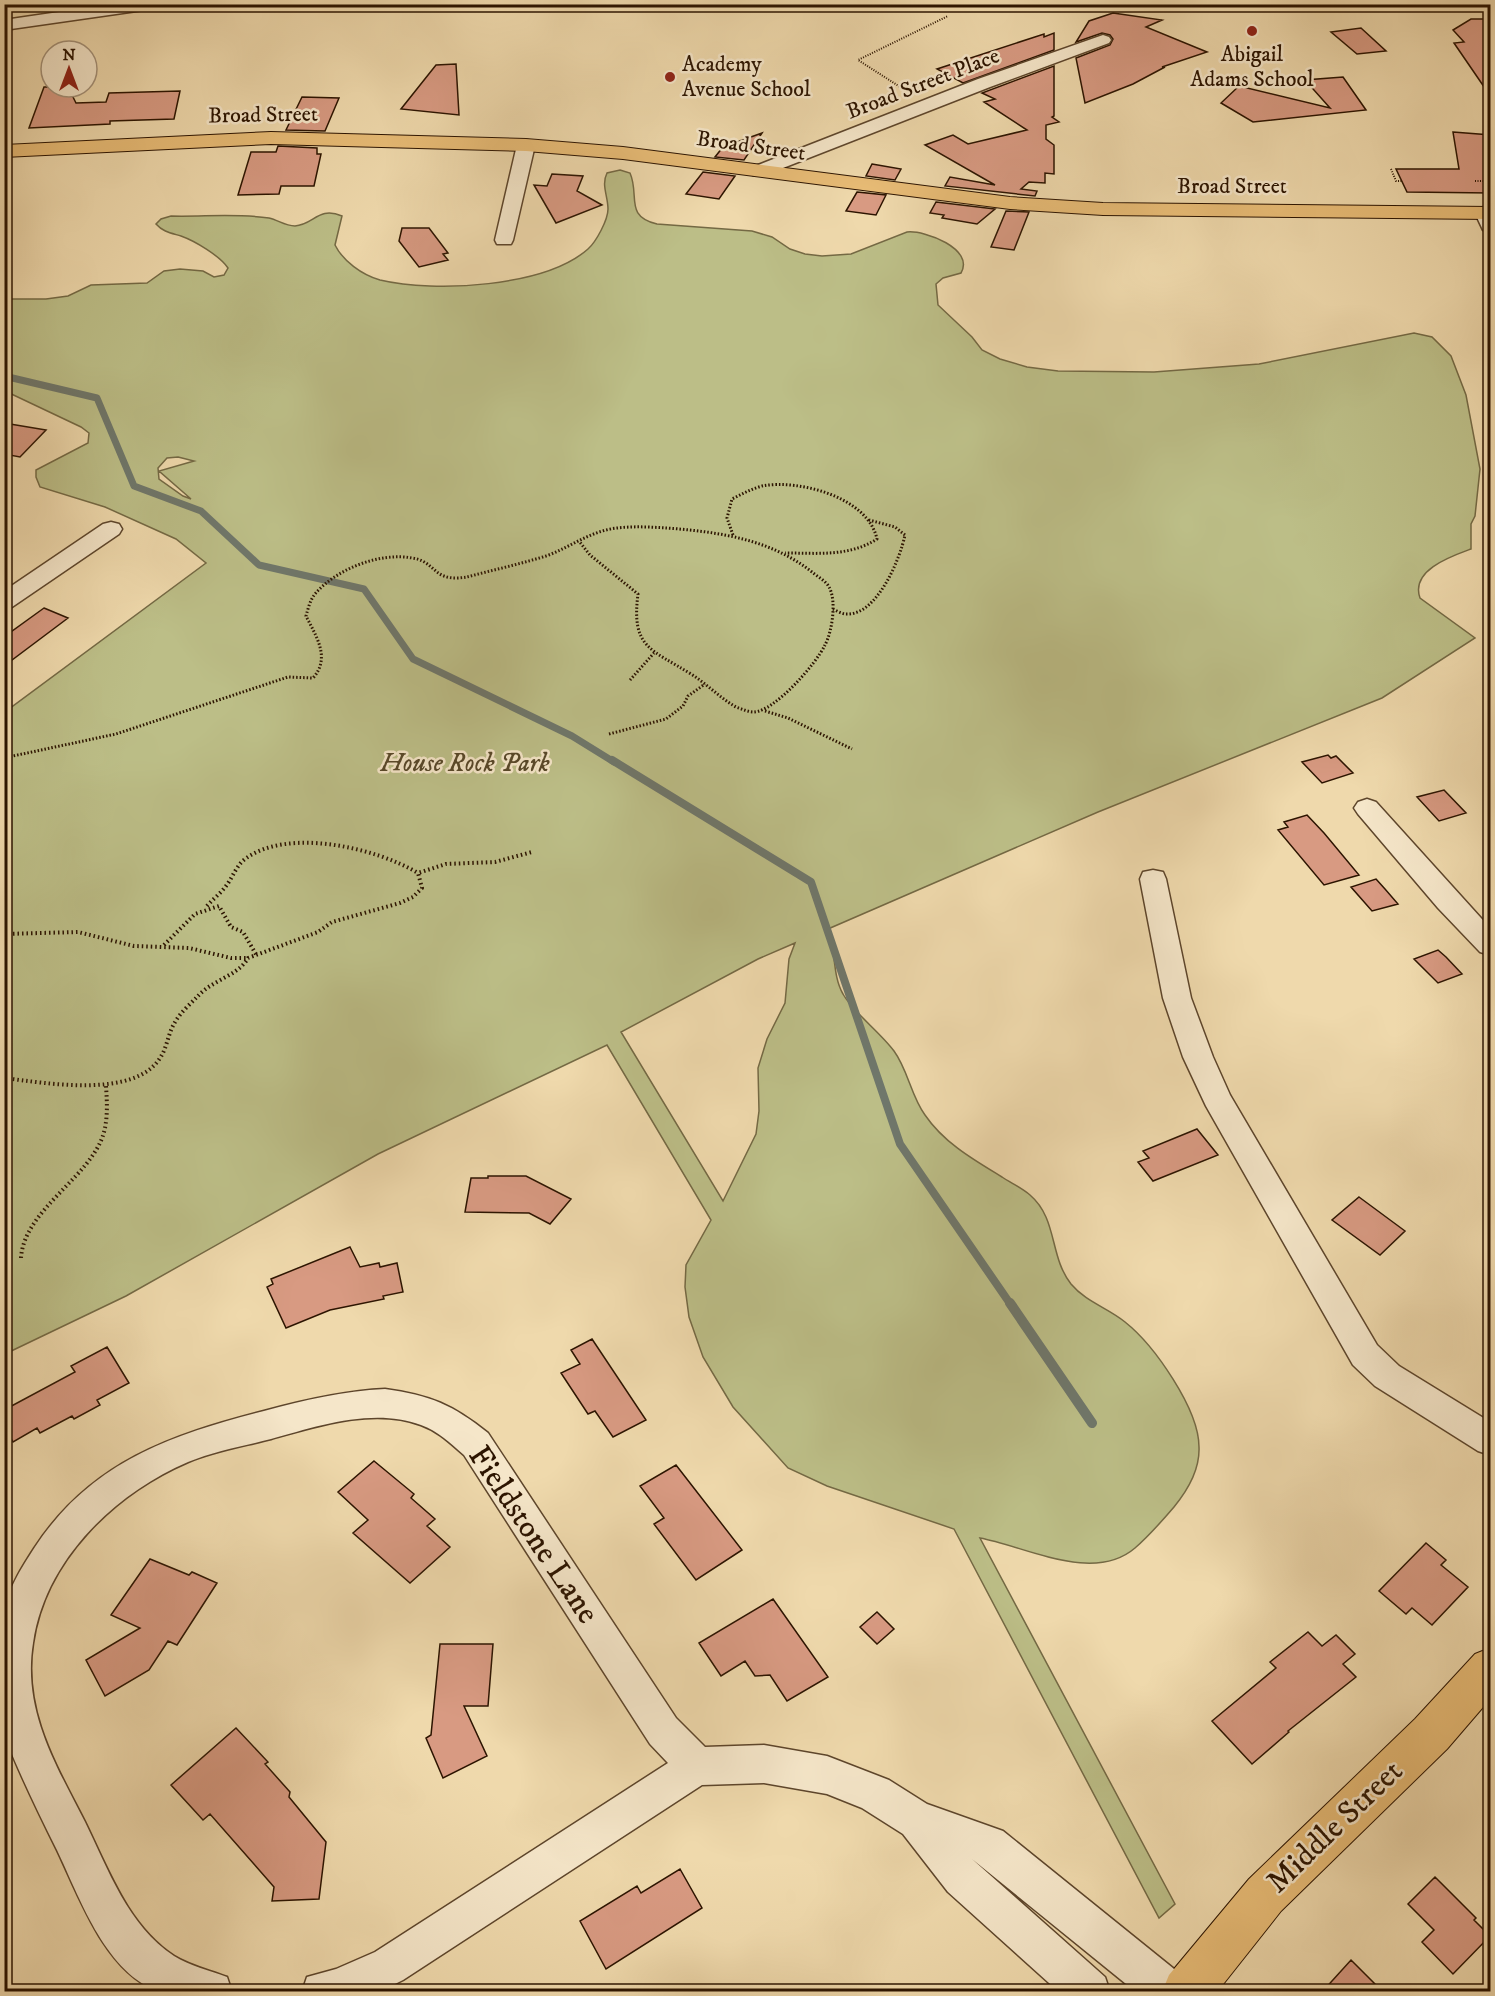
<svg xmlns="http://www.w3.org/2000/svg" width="1495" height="1996" font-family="'IM FELL DW Pica',serif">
<rect width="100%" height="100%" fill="#efd9ac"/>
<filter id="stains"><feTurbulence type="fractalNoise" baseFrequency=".00333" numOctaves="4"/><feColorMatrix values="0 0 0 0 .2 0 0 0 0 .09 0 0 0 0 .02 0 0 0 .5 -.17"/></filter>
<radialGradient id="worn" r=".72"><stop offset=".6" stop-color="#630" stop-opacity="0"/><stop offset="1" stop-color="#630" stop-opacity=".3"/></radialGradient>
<path fill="#bcbe87" stroke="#746944" stroke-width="1.5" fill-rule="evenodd" d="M 620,170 L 630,173 C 640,196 624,216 657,224 L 752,231 L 772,237 L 790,249 L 805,254 L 822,256 L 851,254 L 907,232 C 925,230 975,249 961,273 L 943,278 L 936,284 L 938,305 L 972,337 L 982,350 L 1000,359 L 1027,367 L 1058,371 L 1154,372 L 1259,364 L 1414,333 L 1432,337 L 1451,356 L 1466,395 L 1480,469 L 1475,516 L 1471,524 L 1471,549 C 1452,556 1410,570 1420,598 L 1475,638 L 1382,698 L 1098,812 L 828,929 C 836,949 832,975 843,994 C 852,1011 881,1033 894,1051 C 908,1070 911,1096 925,1115 C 944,1143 974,1160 1002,1177 C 1011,1183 1022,1188 1030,1195 C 1058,1219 1049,1256 1071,1284 C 1086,1302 1108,1308 1125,1322 C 1154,1345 1199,1409 1199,1447 C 1200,1469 1188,1490 1174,1507 C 1162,1521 1149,1536 1135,1548 C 1093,1584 1025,1546 980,1538 L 1175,1904 L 1159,1918 L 954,1529 L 827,1486 L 788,1468 L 733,1407 L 703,1357 L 689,1317 L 685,1287 L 686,1265 L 711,1220 L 607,1045 L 378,1154 L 126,1296 L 5,1354 L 5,712 L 206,563 L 176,539 L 105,507 L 40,487 L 36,477 L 36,470 L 88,443 L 89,433 L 81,427 L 5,391 L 5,299 L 46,299 L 68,296 L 91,285 L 147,283 L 164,271 L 180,269 L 203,271 L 214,277 L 224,275 L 228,268 C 220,256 195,241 181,236 C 171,233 163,232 156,224 L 161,219 L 171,216 C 202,217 237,213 269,218 C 278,220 285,226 295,226 C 314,225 318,206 342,216 L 335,245 C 343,261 362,275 380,280 C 435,293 545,287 588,249 C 596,242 608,220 608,209 C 608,196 601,185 607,173 ZM 178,457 L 194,461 L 159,471 L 191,499 L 183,496 L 159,479 L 158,468 L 167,458 ZM 795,943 L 789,959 L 785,1003 L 767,1039 L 758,1068 L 759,1111 L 756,1134 L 723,1201 L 621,1032 L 758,959 Z"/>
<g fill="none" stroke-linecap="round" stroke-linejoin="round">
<path stroke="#6f776b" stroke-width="7" d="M 4,376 L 97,398 L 134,486 L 201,511 L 259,565 L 364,589 L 413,659 L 572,736 L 614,762"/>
<path stroke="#6f776b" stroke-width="8" d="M 612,760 L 811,882 L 900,1144 L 1011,1305"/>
<path stroke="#6f776b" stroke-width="10" d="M 1010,1303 L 1092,1423"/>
</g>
<path fill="#d89a82" stroke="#2c1400" stroke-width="1.5" d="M 1113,13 L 1162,20 L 1146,27 L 1207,52 L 1162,67 L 1165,67 L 1133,84 L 1085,103 L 1076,58 L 1110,45 L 1113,39 L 1110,35 L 1102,33 L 1076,42 L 1089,21 Z
M 1471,19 L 1491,19 L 1491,97 L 1454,43 L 1464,42 L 1453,30 Z
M 1361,28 L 1386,51 L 1357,54 L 1331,32 Z
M 1054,33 L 1054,50 L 963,83 L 937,69 L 1044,34 L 1044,37 Z
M 456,64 L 459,115 L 401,109 L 436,65 Z
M 1054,66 L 1054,116 L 1052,117 L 1059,122 L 1046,125 L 1046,139 L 1054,145 L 1054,174 L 1045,173 L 1045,183 L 1029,182 L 1021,189 L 1037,191 L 1035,196 L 945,186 L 950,177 L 995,185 L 925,145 L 953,135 L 968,144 L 1027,130 L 984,102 L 995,99 L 982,93 Z
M 1343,77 L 1366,110 L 1253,122 L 1221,103 L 1239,86 L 1330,108 L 1305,80 Z
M 44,87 L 68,87 L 76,103 L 106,102 L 109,93 L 180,91 L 174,119 L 110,121 L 110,124 L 29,128 Z
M 302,97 L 339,98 L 325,131 L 286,130 Z
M 1453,132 L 1491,135 L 1491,193 L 1407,192 L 1396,169 L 1459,169 Z
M 762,133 L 744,160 L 715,157 L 723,147 Z
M 278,146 L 317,148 L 317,154 L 321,154 L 314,186 L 281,186 L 279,194 L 238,195 L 251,152 L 276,152 Z
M 872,164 L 901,169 L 895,180 L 866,176 Z
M 703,172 L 735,176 L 719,199 L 686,194 Z
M 552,174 L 583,176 L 577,191 L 602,205 L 556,223 L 534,185 L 547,186 Z
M 857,192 L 886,195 L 876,215 L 846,211 Z
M 936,202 L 995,209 L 977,224 L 942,218 L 944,215 L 930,213 Z
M 1006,211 L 1029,212 L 1014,250 L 991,247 Z
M 402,228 L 429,228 L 448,253 L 443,254 L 448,260 L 419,267 L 399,241 Z
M 4,423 L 46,430 L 20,457 L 4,454 Z
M 44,608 L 68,618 L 4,666 L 4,637 Z
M 1328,755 L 1331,758 L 1336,756 L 1353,773 L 1322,783 L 1302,762 Z
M 1444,790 L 1466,813 L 1439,821 L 1417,797 Z
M 1307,815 L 1324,833 L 1359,875 L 1324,885 L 1278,830 L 1288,827 L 1284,822 Z
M 1376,879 L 1385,889 L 1398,904 L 1372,911 L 1351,887 Z
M 1438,950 L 1446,957 L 1462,974 L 1438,983 L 1414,959 Z
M 1197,1129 L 1218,1155 L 1153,1181 L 1138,1162 L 1149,1158 L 1143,1151 Z
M 488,1176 L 526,1176 L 571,1199 L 550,1224 L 529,1213 L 465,1212 L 471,1178 L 488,1178 Z
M 1359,1197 L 1405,1231 L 1380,1255 L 1332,1220 Z
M 350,1247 L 360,1267 L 379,1263 L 380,1267 L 397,1263 L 403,1292 L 383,1296 L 384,1299 L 330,1310 L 286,1328 L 267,1287 L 273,1284 L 271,1279 Z
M 592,1339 L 646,1420 L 613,1437 L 595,1411 L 588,1414 L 561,1373 L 580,1364 L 571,1350 Z
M 107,1347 L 129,1383 L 97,1400 L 100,1405 L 74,1419 L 72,1416 L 40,1433 L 37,1428 L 13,1442 L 4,1427 L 4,1410 L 75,1372 L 71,1366 Z
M 374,1461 L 414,1494 L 411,1498 L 435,1519 L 427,1526 L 450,1547 L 410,1583 L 353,1533 L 368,1520 L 338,1492 Z
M 676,1465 L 742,1550 L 696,1580 L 654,1524 L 664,1518 L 640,1486 Z
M 1426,1543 L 1446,1560 L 1441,1565 L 1468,1587 L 1432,1625 L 1412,1608 L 1406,1614 L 1379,1591 Z
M 150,1559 L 189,1575 L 192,1572 L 217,1583 L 177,1645 L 168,1641 L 149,1670 L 105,1696 L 86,1660 L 140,1628 L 111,1615 Z
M 773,1599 L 828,1677 L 787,1701 L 770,1675 L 755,1676 L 745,1661 L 721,1676 L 699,1643 Z
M 877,1612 L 894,1629 L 877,1644 L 860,1627 Z
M 1308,1632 L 1322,1646 L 1336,1635 L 1355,1654 L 1343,1664 L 1356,1677 L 1288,1731 L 1289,1732 L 1252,1764 L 1212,1721 L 1276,1668 L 1270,1662 Z
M 440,1644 L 493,1644 L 488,1706 L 464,1706 L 487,1756 L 443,1778 L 426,1738 L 431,1735 Z
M 236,1728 L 268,1762 L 265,1764 L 290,1792 L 289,1797 L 326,1842 L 319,1899 L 272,1901 L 274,1887 L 210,1814 L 203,1820 L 171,1785 Z
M 680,1869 L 702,1908 L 606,1969 L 580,1921 L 637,1886 L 641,1893 Z
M 1435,1877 L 1476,1918 L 1474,1920 L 1490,1936 L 1453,1974 L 1422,1942 L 1434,1930 L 1408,1904 Z
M 1351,1960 L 1383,1992 L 1322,1992 Z"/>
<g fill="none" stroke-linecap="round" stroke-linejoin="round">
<g stroke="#5d452b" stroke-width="3">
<path id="minor" d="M 114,4 L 159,4 L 151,9 L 4,30 L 4,20 Z
M 1103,35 L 1109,37 L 1111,40 L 1109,43 L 990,87 L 765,175 L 753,175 L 750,171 L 753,167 L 978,79 Z
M 526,140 L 532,141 L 535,145 L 513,240 L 511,244 L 497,244 L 495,240 L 517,145 L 520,141 Z
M 1484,207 L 1490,209 L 1490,231 L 1483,230 L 1475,213 L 1477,209 Z
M 111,522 L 119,524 L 122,529 L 119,534 L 12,607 L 4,609 L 4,591 L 103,524 Z
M 1367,799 L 1376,802 L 1490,928 L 1490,955 L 1480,952 L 1438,908 L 1358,814 L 1354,808 L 1358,802 Z
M 1153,870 L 1163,872 L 1166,879 L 1191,998 L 1213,1057 L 1230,1095 L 1377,1345 L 1399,1366 L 1490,1422 L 1490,1455 L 1478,1451 L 1375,1386 L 1353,1365 L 1206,1106 L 1183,1057 L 1163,998 L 1140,879 L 1143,872 Z
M 385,1389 C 430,1395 453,1405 488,1433 L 676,1718 L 705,1747 L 764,1745 L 827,1756 L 889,1780 L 927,1804 L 1003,1831 L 1184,1977 L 1189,1992 L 1136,1992 L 972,1859 L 1105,1977 L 1110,1992 L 1059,1992 L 948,1892 L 903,1834 L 862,1808 L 827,1794 L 764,1783 L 702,1785 L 403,1980 L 379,1992 L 302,1992 L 307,1977 L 336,1969 L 375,1952 L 668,1763 L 650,1744 L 464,1455 C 450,1443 438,1431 421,1425 C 374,1407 317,1426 271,1439 C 244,1446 214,1451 188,1462 C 114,1494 45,1560 33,1643 C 22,1710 56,1765 85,1822 C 108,1869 128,1926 174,1956 C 190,1966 209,1970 227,1977 L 232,1992 C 216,1992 168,1996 155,1990 C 104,1969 79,1896 57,1850 C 39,1814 22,1779 7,1742 L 4,1736 C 4,1706 4,1675 4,1645 C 4,1633 2,1619 5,1608 C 9,1587 24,1564 35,1547 C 91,1462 171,1435 264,1411 C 304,1400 343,1391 385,1389 Z"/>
</g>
<g stroke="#2c1400" stroke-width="2">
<path id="major" d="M 271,132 L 526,139 L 623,147 L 1010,197 L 1103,203 L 1490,207 L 1490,219 L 1103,215 L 1010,209 L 623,159 L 526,151 L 271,144 L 4,157 L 4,145 Z
M 1490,1648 L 1490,1699 L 1447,1749 L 1281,1911 L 1217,1992 L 1162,1992 L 1169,1975 L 1249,1879 L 1415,1719 L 1475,1654 Z"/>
</g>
<path stroke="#2c1400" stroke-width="2" stroke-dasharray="1 1.5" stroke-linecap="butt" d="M 978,10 L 993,7
M 908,92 L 858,60 L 948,16
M 1391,169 L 1396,181 L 1402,181
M 1484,169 L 1490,181
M 1475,181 L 1490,181"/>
<path stroke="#2c1400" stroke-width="3" stroke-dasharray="1.5 2" stroke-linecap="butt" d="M 733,535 L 727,518 L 732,499 C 742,494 751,489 762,486 C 799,479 868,497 877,539 C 849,557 817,553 785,553
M 833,609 C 837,611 842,614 846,614 C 877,616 900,559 905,535 L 895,527 L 869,520
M 1486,666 L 1490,668
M 630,680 L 654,653
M 765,711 L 788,718 L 852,749
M 609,734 L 666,719 L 683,706 L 688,696 L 705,684
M 4,760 L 13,756 L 116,734 L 288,677 L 313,678 C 331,658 316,636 306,616 C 308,609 310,600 315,594 C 336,569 380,552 412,558 C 429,560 433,572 444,576 C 451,579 460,578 467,577 C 493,570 520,564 546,556 C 571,547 590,531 617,528 C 634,526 651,527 667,528 C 719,532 770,539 812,572 C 818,577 826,581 829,587 C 837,601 832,632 825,645 C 816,664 775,711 754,712 C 748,712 742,709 736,707 C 720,698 707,684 691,674 C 651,649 631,648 638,594 L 590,555 L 579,541"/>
<path stroke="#2c1400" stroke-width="4" stroke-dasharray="1.5 3" stroke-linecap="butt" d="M 207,906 C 213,899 221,893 226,886 C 233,877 236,866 245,859 C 288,827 376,848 418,873
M 4,934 L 78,932 L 134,946 L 189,948 L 231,958 L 247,958
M 164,945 L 195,914 L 219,906 L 231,927 L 243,932 L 257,956
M 4,1078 C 46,1083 134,1099 160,1058 C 167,1048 168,1034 174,1024 C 179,1014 190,1004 198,996 C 212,980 238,976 248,958 L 318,932 L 332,922 L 400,903 L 413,897 L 422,888 L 418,873 L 446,864 L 495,862 L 532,852
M 21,1258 C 24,1209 92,1177 104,1132 C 108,1117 107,1101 106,1086"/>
<use href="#minor" fill="#f5e6c9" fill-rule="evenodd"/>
<use href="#major" fill="#e8bc76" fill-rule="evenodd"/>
</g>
<g fill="#8f2418" stroke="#f5e6c9" stroke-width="2">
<circle cx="1252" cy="31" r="6"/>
<circle cx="670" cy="77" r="6"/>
</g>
<g text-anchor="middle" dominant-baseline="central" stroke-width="5" stroke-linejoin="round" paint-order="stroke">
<g font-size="22" fill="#2c1400" stroke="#f5e6c9">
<text x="1252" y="54">Abigail<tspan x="1252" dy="25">Adams School</tspan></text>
<text x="682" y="64" text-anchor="start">Academy<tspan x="682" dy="25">Avenue School</tspan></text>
</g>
<g font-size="22" fill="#2c1400" stroke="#f5e6c9">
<text transform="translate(923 84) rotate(-21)">Broad Street Place</text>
<text transform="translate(263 115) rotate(-1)">Broad Street</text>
<text transform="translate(751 146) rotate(8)">Broad Street</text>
<text x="1232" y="186">Broad Street</text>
</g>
<g font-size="26" font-style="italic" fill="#574728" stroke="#f5e6c9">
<text x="465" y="763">House Rock Park</text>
</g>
<g font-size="32" fill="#2c1400" stroke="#f5e6c9">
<text transform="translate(533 1535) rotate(56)">Fieldstone Lane</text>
<text transform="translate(1335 1827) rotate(-44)">Middle Street</text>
</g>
</g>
<rect width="1495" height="1996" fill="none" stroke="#efd9ac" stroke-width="24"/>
<rect x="6" y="6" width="1483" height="1984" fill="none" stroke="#2c1400" stroke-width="3"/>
<rect x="12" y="12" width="1471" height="1972" fill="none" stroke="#2c1400" stroke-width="1.5"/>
<g transform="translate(69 69)"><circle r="28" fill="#f5e6c9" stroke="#a59279" stroke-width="1.5"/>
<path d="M0-4.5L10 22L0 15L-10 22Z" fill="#8f2418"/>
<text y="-9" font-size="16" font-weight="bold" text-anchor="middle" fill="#2c1400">N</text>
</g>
<rect width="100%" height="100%" filter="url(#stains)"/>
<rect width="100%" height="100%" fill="url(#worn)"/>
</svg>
